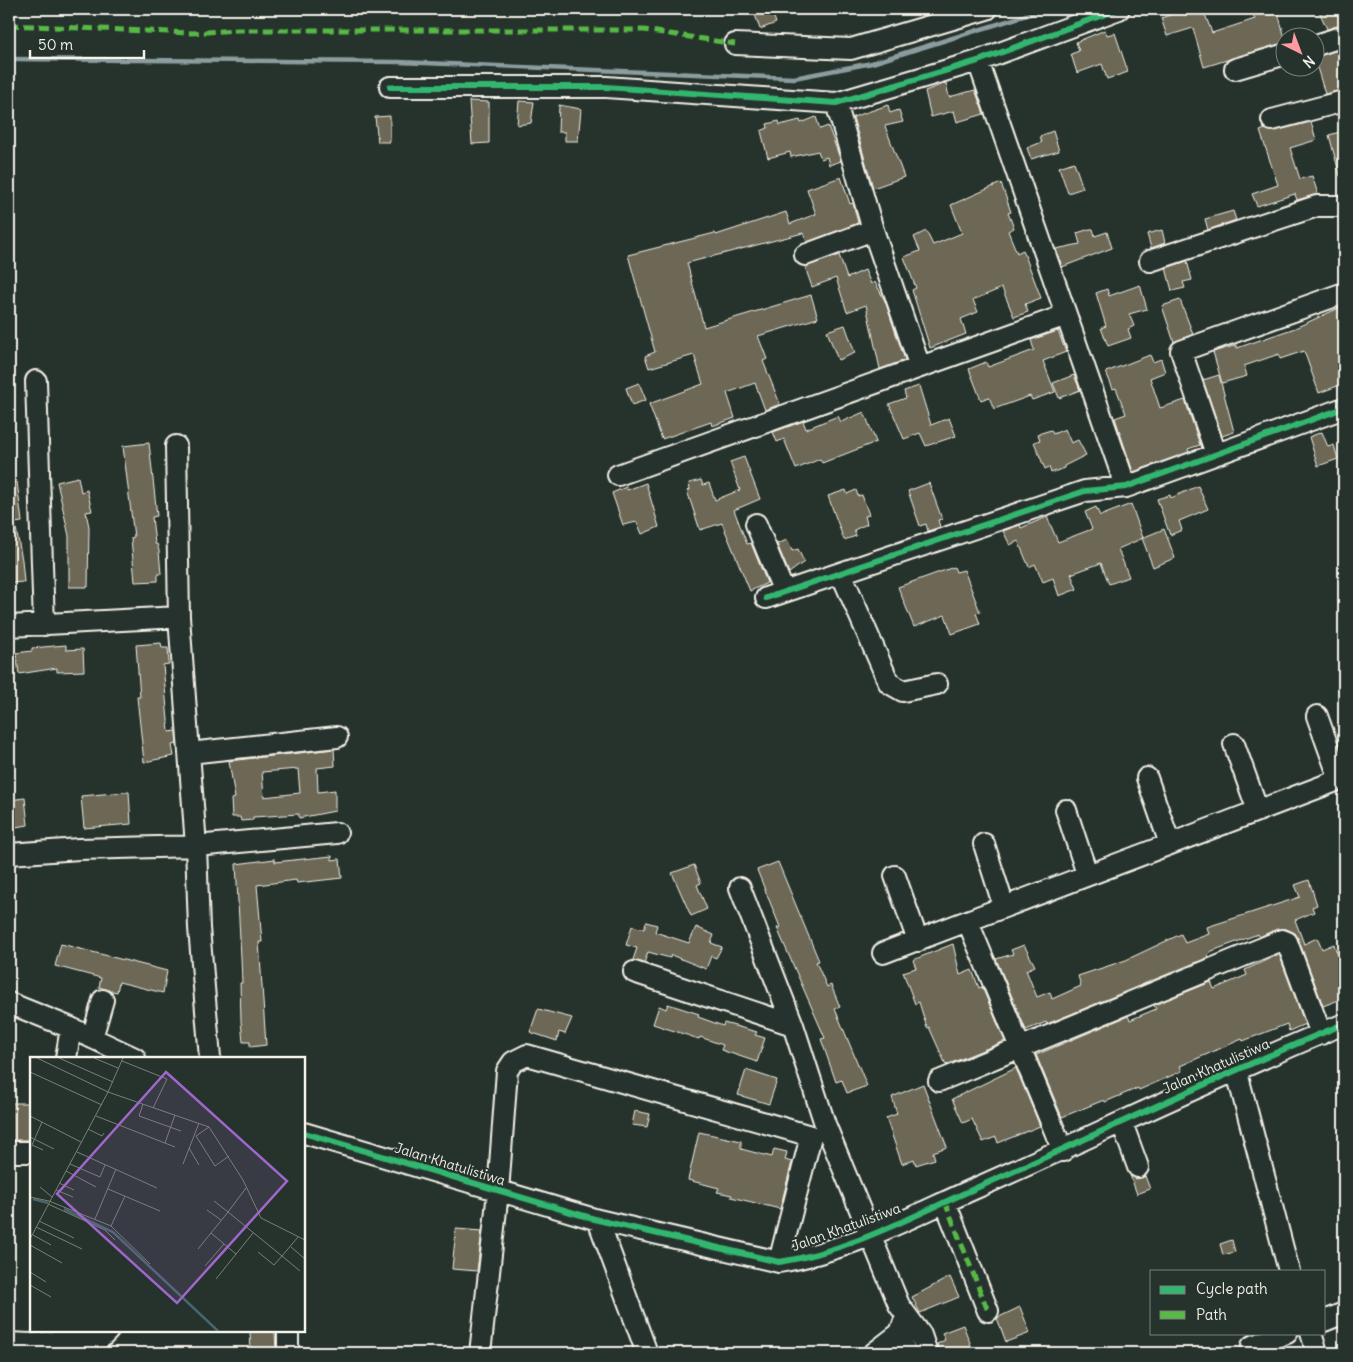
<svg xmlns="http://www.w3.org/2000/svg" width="1353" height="1362" font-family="Delius,sans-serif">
<rect width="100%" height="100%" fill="#26332d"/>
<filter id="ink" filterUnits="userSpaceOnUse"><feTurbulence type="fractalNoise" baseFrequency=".02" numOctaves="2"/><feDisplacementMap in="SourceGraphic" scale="10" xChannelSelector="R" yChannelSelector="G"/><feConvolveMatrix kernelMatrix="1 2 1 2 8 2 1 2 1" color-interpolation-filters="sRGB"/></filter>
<g filter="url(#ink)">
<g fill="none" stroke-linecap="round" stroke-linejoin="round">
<path stroke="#8d9d9f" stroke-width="4.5" d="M 9,59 L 399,62 L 794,78 L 872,63 L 1046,9"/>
</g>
<path fill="#6c6855" stroke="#f4f1e8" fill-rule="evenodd" d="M 753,9 L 771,9 L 776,23 L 760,29 Z
M 1168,9 L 1203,9 L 1212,33 L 1255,19 L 1252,12 L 1261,9 L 1277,9 L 1286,42 L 1204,67 L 1193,28 L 1167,36 L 1161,18 L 1170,15 Z
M 1318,9 L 1344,9 L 1344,24 L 1327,29 Z
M 1105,30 L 1107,35 L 1115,33 L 1128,72 L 1107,79 L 1102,64 L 1077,73 L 1071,54 L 1079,51 L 1076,42 Z
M 1344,48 L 1344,89 L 1325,94 L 1316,64 L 1316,57 Z
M 946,83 L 949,97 L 975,90 L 984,114 L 957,122 L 954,111 L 931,117 L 925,91 Z
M 469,101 L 489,102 L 489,143 L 472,144 Z
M 519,101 L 534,102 L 531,123 L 517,125 Z
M 559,105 L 581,109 L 578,141 L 565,141 L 565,132 L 558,132 Z
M 888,105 L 890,113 L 899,110 L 903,122 L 885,126 L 904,177 L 873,188 L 853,117 Z
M 390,116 L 390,142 L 378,142 L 375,117 Z
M 816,117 L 820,129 L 828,126 L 841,161 L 829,165 L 827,157 L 821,159 L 818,151 L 791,157 L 790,152 L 768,158 L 761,131 L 768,128 L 767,124 L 779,121 L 780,125 L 800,120 L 801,123 Z
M 1311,122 L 1316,140 L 1290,148 L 1300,179 L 1312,176 L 1318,194 L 1297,200 L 1295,194 L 1257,206 L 1252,194 L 1278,185 L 1260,131 L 1265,129 L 1275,131 Z
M 1053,131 L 1059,151 L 1031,159 L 1027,148 L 1042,142 L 1040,136 Z
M 1344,131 L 1344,176 L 1340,176 L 1329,135 Z
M 1074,162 L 1083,188 L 1068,193 L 1059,167 Z
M 841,177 L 850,204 L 853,203 L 858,223 L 807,242 L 803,233 L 687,263 L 704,327 L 811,295 L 818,318 L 758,336 L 767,359 L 763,361 L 780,404 L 765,410 L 755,383 L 727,393 L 735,418 L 712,426 L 711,422 L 662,439 L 649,404 L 703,384 L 694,355 L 649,368 L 645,356 L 655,352 L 628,255 L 715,233 L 716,235 L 786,212 L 790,224 L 816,214 L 807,189 Z
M 1001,183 L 1011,212 L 1008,213 L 1014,228 L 1008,231 L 1017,253 L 1023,250 L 1041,298 L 1025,304 L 1028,312 L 1014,317 L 1002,288 L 973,300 L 978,312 L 961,319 L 966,334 L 930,348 L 912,290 L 916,288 L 904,257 L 920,251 L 914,237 L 926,231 L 933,245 L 962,233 L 951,205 Z
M 1233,211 L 1236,220 L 1208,230 L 1205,219 Z
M 1090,229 L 1093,229 L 1095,236 L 1107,232 L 1112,248 L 1062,267 L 1056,249 L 1080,244 L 1077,233 Z
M 1162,230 L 1165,243 L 1151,248 L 1147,234 Z
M 839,255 L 847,278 L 865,270 L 871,284 L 875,282 L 885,301 L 905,360 L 880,369 L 866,305 L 847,312 L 836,278 L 812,287 L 805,267 Z
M 1187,261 L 1192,280 L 1183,282 L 1185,288 L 1172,291 L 1166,268 Z
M 1140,285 L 1147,309 L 1129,314 L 1134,326 L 1128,329 L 1131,338 L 1108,346 L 1101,328 L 1106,326 L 1096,293 L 1107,289 L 1109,296 Z
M 1180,300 L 1193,334 L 1174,342 L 1162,306 Z
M 1339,308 L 1344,322 L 1344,382 L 1340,383 L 1340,385 L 1319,393 L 1304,351 L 1280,359 L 1279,354 L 1244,366 L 1247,376 L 1222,383 L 1213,352 L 1237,345 L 1237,348 L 1295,328 Z
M 845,325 L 855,353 L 838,360 L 827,331 Z
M 1058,331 L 1066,352 L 1043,361 L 1055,392 L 1032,400 L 1030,396 L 994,409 L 989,397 L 981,400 L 969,369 L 986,362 L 988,367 L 1034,350 L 1031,340 Z
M 1150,355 L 1153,362 L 1161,359 L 1165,372 L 1150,378 L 1160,408 L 1185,400 L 1200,445 L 1188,449 L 1189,452 L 1133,472 L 1115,418 L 1126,414 L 1116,388 L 1113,389 L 1106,372 Z
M 1074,375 L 1080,390 L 1059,398 L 1053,383 Z
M 1219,375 L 1234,432 L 1222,436 L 1203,380 Z
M 639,383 L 646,400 L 632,405 L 626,388 Z
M 919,386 L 931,425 L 949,418 L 956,436 L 926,446 L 920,433 L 904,439 L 889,404 L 906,398 L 904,391 Z
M 864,412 L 876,442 L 822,463 L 820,459 L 796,469 L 784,439 L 777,442 L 773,432 L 803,421 L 806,429 L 838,416 L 841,422 Z
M 1065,429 L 1071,443 L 1078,440 L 1086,455 L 1064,466 L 1064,468 L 1051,473 L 1049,467 L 1045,469 L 1034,442 L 1040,440 L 1038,434 L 1051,430 L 1053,434 Z
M 1322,432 L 1328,447 L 1334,445 L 1338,459 L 1318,466 L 1309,437 Z
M 149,443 L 157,516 L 152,517 L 155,544 L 157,544 L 159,551 L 161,574 L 158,574 L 158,581 L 135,582 L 131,538 L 134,537 L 123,446 Z
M 744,457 L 760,499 L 734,510 L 747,544 L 751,543 L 767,583 L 750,591 L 722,523 L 700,530 L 687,491 L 690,490 L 689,483 L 701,480 L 703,485 L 709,483 L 715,500 L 740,490 L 730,462 Z
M 78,477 L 81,492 L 87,490 L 92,511 L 86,512 L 89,527 L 88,587 L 69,587 L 69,536 L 57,482 Z
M 9,482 L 17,482 L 22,522 L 15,523 L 22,560 L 24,582 L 9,583 Z
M 646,483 L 659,527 L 642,534 L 637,522 L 623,525 L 612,493 L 626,487 L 627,490 Z
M 929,483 L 942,519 L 938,520 L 940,527 L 928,531 L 926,524 L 920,526 L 908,491 Z
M 1198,486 L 1208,509 L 1179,521 L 1182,530 L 1170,535 L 1157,499 L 1170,495 L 1171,498 Z
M 846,490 L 847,494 L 856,490 L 858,496 L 862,495 L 869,515 L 865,516 L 867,524 L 854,530 L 856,536 L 844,540 L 828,496 Z
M 1131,504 L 1143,538 L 1118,549 L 1129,577 L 1109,584 L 1101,563 L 1071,574 L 1077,589 L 1059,596 L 1053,578 L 1043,582 L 1035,564 L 1029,567 L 1018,541 L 1010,545 L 1003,531 L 1020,525 L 1021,528 L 1047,517 L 1058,542 L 1092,529 L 1085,512 L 1096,507 L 1100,516 Z
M 1164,529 L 1175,558 L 1153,567 L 1142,538 Z
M 787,540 L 792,551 L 798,549 L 804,562 L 789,573 L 777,544 Z
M 954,567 L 956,572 L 964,570 L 980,612 L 976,613 L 980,624 L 952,634 L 945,615 L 914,627 L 898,587 Z
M 161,643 L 162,648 L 168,648 L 169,664 L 163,665 L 169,732 L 176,731 L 177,744 L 172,745 L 174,756 L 144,762 L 137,697 L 140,697 L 136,645 Z
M 66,645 L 66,650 L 83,649 L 84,671 L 57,672 L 57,668 L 19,674 L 16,653 L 32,651 L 32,648 Z
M 334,749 L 335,766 L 317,768 L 318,792 L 335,790 L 335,811 L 299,818 L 299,814 L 253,817 L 253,820 L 241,821 L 240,817 L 232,817 L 231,799 L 235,798 L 229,761 ZM 298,769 L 300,793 L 264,797 L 262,772 Z
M 125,792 L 129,792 L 131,824 L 84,828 L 81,796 Z
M 25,798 L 28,825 L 9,828 L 9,800 Z
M 332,856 L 332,860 L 340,859 L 342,878 L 297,883 L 296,880 L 257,885 L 262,942 L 259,942 L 266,1045 L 250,1047 L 250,1042 L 243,1042 L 241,1021 L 240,983 L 242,983 L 241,957 L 236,864 L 275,859 L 275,862 Z
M 778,862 L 819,961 L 816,962 L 827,987 L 831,985 L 840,1007 L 835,1009 L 867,1086 L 847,1093 L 842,1080 L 836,1082 L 821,1039 L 825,1038 L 777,928 L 780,927 L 757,870 Z
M 694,865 L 701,883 L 697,885 L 707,909 L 691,916 L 672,873 Z
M 1309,880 L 1317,905 L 1312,907 L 1314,912 L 1295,920 L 1304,944 L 1317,938 L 1322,949 L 1334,944 L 1337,953 L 1344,950 L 1344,998 L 1323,1006 L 1298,938 L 1295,933 L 1286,929 L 1277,929 L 1259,937 L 1258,934 L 1212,951 L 1208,954 L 1209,957 L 1047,1024 L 1046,1022 L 1026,1030 L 996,959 L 1013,954 L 1011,950 L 1024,945 L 1035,966 L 1026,970 L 1037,997 L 1050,992 L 1052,999 L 1081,986 L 1078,976 L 1126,960 L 1181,934 L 1185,943 L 1209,934 L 1207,927 L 1300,897 L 1295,885 Z
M 646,922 L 657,925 L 655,932 L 689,943 L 696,927 L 714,935 L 711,943 L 722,947 L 716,958 L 711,956 L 706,969 L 671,955 L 670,958 L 648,952 L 644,963 L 633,960 L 637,948 L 626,945 L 632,926 L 644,929 Z
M 61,944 L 167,971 L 163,993 L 119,982 L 117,992 L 108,990 L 99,987 L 101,978 L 55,966 Z
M 953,944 L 960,975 L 972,970 L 979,988 L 982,987 L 1005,1041 L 946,1065 L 929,1027 L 927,1028 L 919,1002 L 915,1004 L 903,972 L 916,968 L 913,960 Z
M 1279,954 L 1305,1024 L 1289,1031 L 1287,1024 L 1243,1041 L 1242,1039 L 1180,1066 L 1182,1071 L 1139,1090 L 1138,1088 L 1105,1102 L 1104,1100 L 1062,1117 L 1036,1055 L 1128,1016 L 1130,1020 L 1156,1009 L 1154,1005 L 1211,982 L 1214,989 L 1247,975 L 1245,970 Z
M 668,1004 L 699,1014 L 698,1017 L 723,1026 L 724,1023 L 757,1032 L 755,1035 L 765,1038 L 757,1062 L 721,1050 L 723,1045 L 700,1037 L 699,1039 L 653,1024 L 659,1006 L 666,1009 Z
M 538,1009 L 572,1018 L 565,1034 L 559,1032 L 557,1041 L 530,1032 Z
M 1016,1068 L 1040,1126 L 998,1143 L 996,1137 L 983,1142 L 972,1119 L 963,1123 L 952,1099 Z
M 746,1070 L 777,1080 L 769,1104 L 738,1095 Z
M 923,1084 L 947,1147 L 933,1152 L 935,1159 L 916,1165 L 914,1159 L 902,1164 L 886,1118 L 897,1114 L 892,1097 Z
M 9,1103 L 31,1103 L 31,1140 L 10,1140 Z
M 635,1111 L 650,1114 L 647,1127 L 632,1125 Z
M 699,1132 L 741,1141 L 741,1149 L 772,1157 L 774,1149 L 787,1152 L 785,1160 L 792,1162 L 780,1209 L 731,1197 L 732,1195 L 717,1192 L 719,1188 L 688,1180 Z
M 1130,1175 L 1136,1179 L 1145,1176 L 1150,1189 L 1137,1194 Z
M 456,1229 L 482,1231 L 477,1271 L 452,1269 Z
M 1232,1240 L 1235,1252 L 1223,1255 L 1220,1244 Z
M 950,1277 L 959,1297 L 920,1313 L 912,1297 Z
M 1020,1307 L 1030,1333 L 1006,1342 L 997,1318 Z
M 963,1325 L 974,1353 L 941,1353 L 937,1344 L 945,1340 L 942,1333 Z
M 250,1331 L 275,1331 L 276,1353 L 251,1353 Z"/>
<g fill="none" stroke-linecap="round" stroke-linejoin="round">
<g stroke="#f4f1e8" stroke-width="24">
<path id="minor" d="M 735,44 L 851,49 L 987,9
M 1316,45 L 1344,36
M 978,61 L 1126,487
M 1235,69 L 1286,54
M 390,87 L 606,87 L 836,103 L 978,61 L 1119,9
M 836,103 L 873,230 L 920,367
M 1272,120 L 1344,101
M 805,255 L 873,230
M 1150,261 L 1317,206 L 1344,206
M 36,381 L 44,625
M 176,446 L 179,617 L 196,846 L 337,833
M 1216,454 L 1181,351 L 1344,293
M 618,475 L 1066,315
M 756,524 L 784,592
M 841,573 L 889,683 L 903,691 L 937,684
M 766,598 L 1085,491 L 1126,487 L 1344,408
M 9,626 L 179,617
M 1317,716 L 1340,780
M 1234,744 L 1258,811
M 189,753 L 337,737
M 1147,778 L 1170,844
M 1066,810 L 1087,874
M 984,844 L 1004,907
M 9,854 L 79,849 L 196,846 L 199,928 L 210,1058
M 895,876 L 918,941
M 740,888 L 793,1025 L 825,1124 L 899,1305 L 921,1335 L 927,1353
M 968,922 L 1063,1151
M 883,953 L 1344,778
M 634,972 L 793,1025
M 9,1003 L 71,1028 L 135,1058
M 92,1038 L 103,1000
M 66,1058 L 71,1028
M 1236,1069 L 1289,1271
M 939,1081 L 1282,940 L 1287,942 L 1321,1034
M 1122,1123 L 1138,1167
M 304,1133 L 598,1220 L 779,1262 C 845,1252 907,1219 967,1192 C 1093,1137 1216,1076 1344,1024
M 9,1152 L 31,1152
M 945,1202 L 988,1311
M 598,1220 L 647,1353
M 1324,1321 L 1344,1313
M 904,1322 L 900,1333 L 905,1353
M 1311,1333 L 1317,1353
M 9,1343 L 29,1344 L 101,1338 L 108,1331
M 1252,1346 L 1287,1333
M 288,1353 L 288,1331
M 480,1353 L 498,1192 L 507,1071 L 513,1062 L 527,1055 L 811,1136 L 779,1262
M 874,1353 L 900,1333 L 917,1329"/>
</g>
<use href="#minor" stroke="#26332d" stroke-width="20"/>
<path stroke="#58b947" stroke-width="5" stroke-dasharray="10 5" stroke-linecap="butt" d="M 9,25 L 192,33 L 237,30 L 644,30 L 735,44
M 945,1202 L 988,1311"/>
<g stroke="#26332d" stroke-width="9">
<path id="cycleway" d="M 390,87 L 606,87 L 836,103 L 978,61 L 1119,9
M 766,598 L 1085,491 L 1126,487 L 1344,408
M 304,1133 L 598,1220 L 779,1262 C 845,1252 907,1219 967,1192 C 1093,1137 1216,1076 1344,1024"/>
</g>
<use href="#cycleway" stroke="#33b770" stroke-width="6"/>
</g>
</g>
<g text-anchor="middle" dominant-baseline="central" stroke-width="4.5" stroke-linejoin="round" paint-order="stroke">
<g font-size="14" fill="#f4f1e8" stroke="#26332d">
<text transform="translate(1216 1066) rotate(-24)">Jalan Khatulistiwa</text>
<text transform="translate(450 1164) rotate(17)">Jalan Khatulistiwa</text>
<text transform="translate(846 1227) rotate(-20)">Jalan Khatulistiwa</text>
</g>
</g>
<g transform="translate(30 1057)">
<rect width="275" height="275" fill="#26332d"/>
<path fill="none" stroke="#48656e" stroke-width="2.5" d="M 3,142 L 18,146M 34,152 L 83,175 L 188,274"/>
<path fill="none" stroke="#787f78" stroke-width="1" d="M 7,1 L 78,35 L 179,70 L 213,123 L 231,161 L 275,183M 29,1 L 83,25M 64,1 L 88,11M 92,4 L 137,22 L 123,51M 0,15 L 72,48M 113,47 L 109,59 L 151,74M 0,59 L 51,85M 66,59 L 145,90M 12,65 L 2,88 L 13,93M 179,70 L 166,79 L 185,109 L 199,99M 58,72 L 72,79 L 74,76M 0,80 L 24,92M 135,86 L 145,58M 159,91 L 169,108M 47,95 L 127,131M 40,107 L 70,120 L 75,108M 153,107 L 169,66M 36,114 L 66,130M 29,126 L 44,133M 10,130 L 22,140M 216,131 L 198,155 L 252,199 L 268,180M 78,132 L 130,154M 26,133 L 43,140M 0,140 L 19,144 L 81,169 L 120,207M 18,147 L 75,173 L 85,183M 177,153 L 191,163M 65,162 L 86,112M 9,164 L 44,181M 81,169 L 95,139M 6,170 L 52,192M 181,176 L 206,197M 3,178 L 21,188M 0,182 L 78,35 L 93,1M 0,188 L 32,206M 261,190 L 275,202M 168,192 L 198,155 L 184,144M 228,195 L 244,208 L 252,199 L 270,214M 175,209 L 194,187M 0,215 L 16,225M 186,222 L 223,176M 0,228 L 21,240"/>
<path fill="#9f67cb" fill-opacity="0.15" stroke="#9f67cb" stroke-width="2.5" d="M 136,15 L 257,124 L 147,246 L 27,137 Z"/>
<rect width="275" height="275" fill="none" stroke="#f4f1e8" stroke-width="2.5"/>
</g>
<rect width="1353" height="1362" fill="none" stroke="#26332d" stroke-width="30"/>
<rect x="15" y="15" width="1323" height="1332" fill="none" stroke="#f4f1e8" stroke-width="2" filter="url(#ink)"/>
<rect x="1150" y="1270" width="175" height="65" fill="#26332d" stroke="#787f78"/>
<rect x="1160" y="1286" width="25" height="8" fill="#33b770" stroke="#787f78"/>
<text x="1196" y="1294" font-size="15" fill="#f4f1e8">Cycle path</text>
<rect x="1160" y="1311" width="25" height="8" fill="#58b947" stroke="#787f78"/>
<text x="1196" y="1320" font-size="15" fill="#f4f1e8">Path</text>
<g transform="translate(1300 52) rotate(138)"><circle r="24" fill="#26332d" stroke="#787f78"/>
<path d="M0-4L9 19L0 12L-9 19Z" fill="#ff9aa2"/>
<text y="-8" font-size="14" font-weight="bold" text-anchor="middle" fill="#f4f1e8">N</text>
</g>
<path d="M30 50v8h114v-8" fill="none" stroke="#f4f1e8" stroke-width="2.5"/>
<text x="38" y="50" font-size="15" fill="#f4f1e8" stroke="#26332d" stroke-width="4" paint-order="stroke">50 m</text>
</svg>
